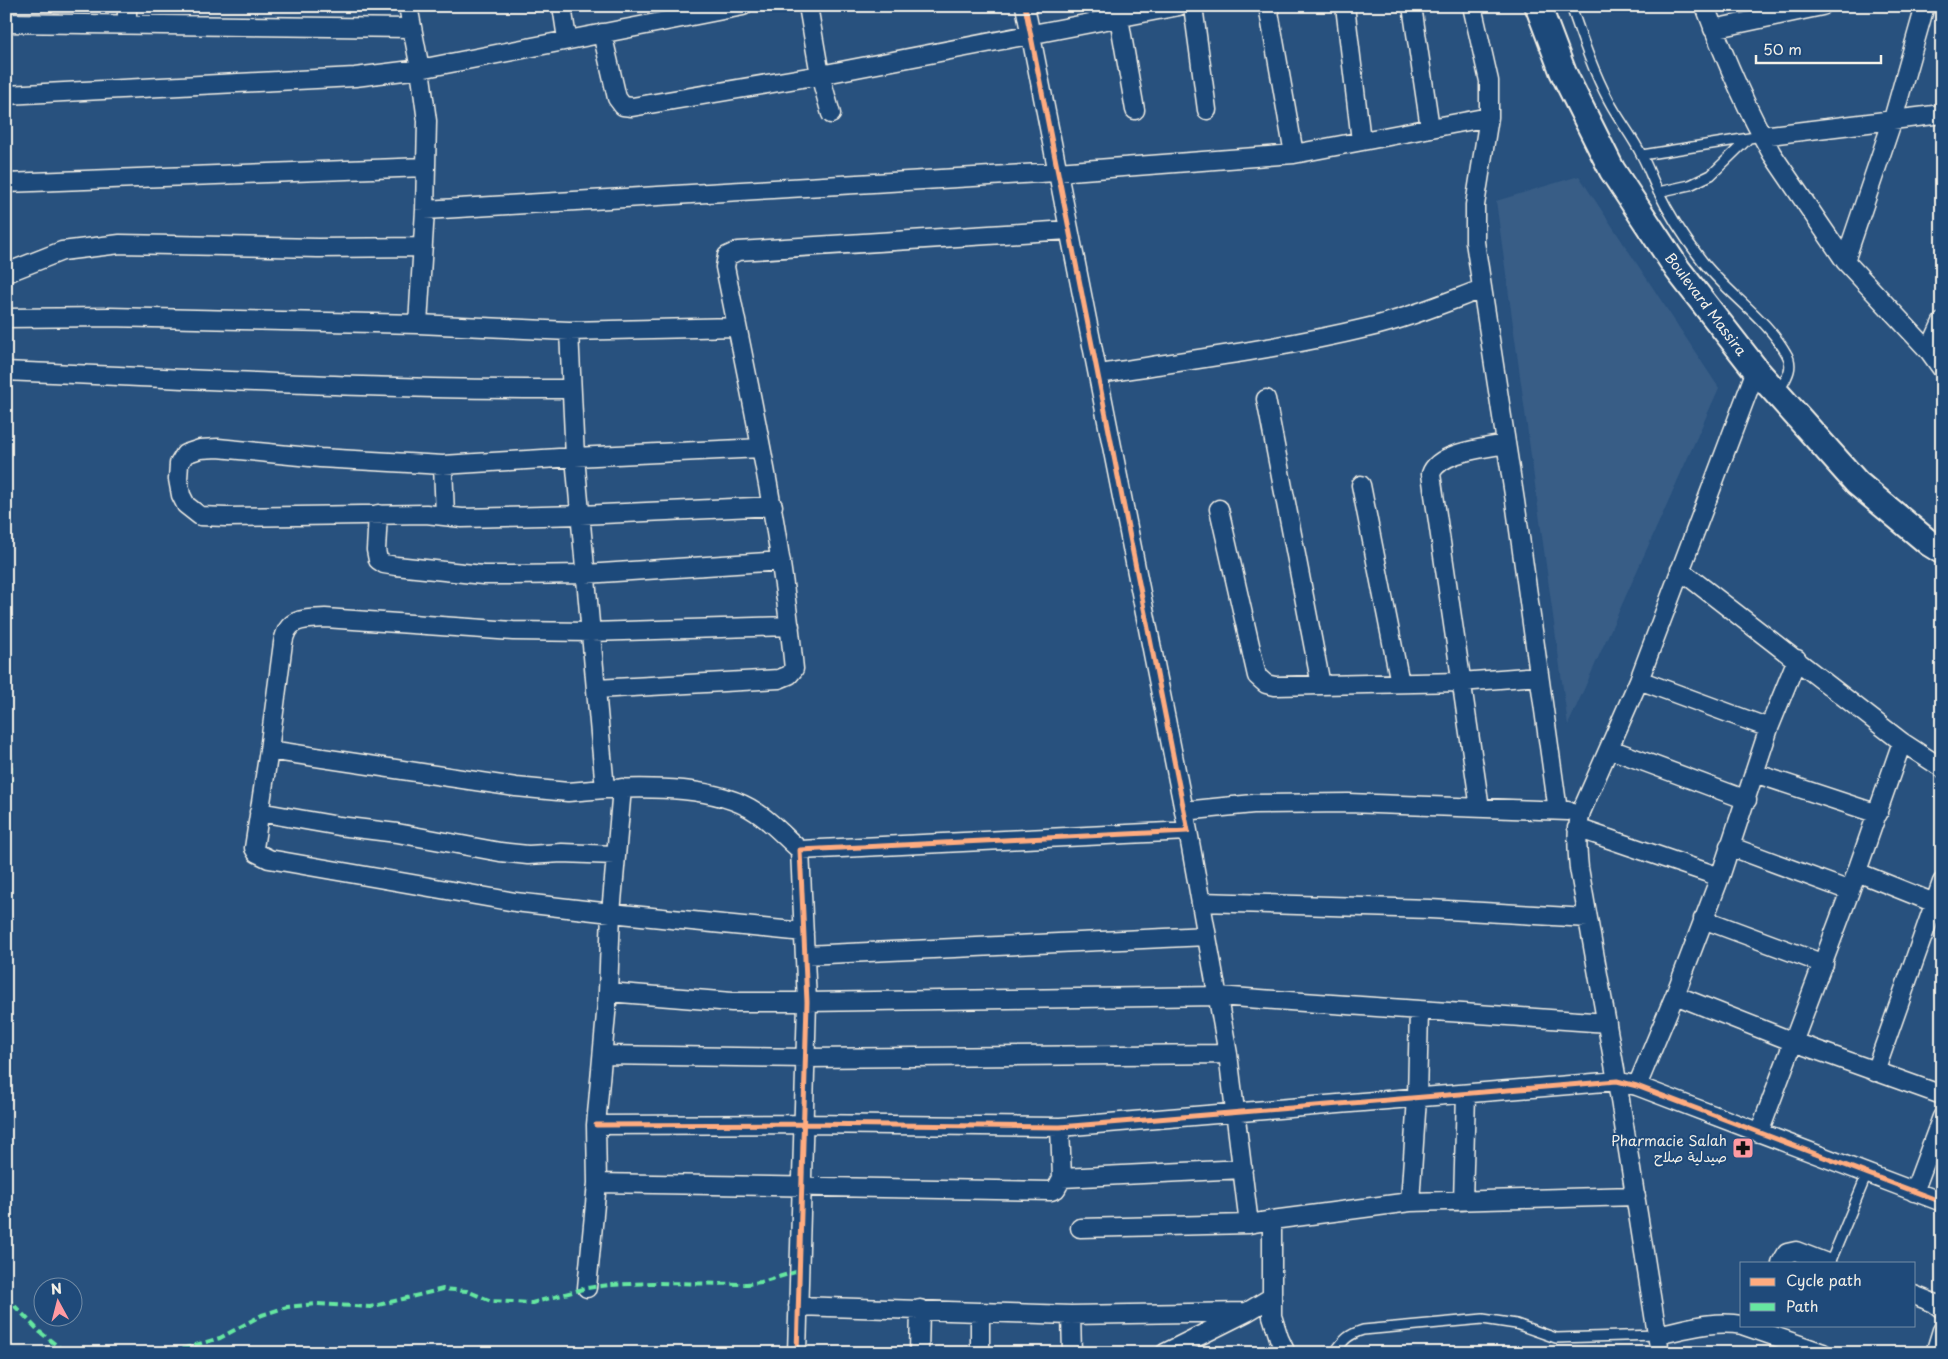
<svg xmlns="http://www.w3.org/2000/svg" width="1948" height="1359" font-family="'Playpen Sans','Playpen Sans Arabic',sans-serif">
<rect width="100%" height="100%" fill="#28517e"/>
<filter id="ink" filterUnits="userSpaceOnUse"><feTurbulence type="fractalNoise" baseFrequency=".02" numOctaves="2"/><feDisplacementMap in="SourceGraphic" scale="10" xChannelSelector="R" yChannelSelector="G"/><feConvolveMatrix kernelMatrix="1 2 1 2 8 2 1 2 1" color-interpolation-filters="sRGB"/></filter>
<g filter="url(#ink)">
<path fill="#375d86" d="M 1579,176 L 1719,388 L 1568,725 L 1496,201 Z"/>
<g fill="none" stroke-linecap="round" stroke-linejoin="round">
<g stroke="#f4f1e8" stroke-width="12">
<path id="service" d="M 1571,6 C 1582,38 1593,71 1609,101 C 1619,120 1633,137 1642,156 C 1648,167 1652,179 1658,191 C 1669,214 1684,237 1700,258 C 1725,292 1766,317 1786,353 C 1795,367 1786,379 1779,391
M 1642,155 L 1762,136
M 1658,192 L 1690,185 L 1711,175 L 1749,138
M 1830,1263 L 1867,1174
M 1334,1353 C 1344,1340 1347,1335 1363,1330 L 1483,1319 L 1516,1324 L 1556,1338 L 1657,1335"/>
</g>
<g stroke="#f4f1e8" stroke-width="21">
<path id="minor" d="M 408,6 L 420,69 L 427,121 L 425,210 L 418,324
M 562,6 L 567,39
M 808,6 L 820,75 L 831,114
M 1193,6 L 1207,110
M 1268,6 L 1294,154
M 1345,6 L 1361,141
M 1412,6 L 1430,128
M 1472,6 L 1489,81 L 1489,117 L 1475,205 L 1475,242 L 1515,501 L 1558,811
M 1705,6 C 1723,54 1747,110 1772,154 L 1845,261 L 1929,351 L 1942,369
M 1119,18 L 1135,110
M 6,23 L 411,28
M 127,24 L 127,6
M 1713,29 L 1822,6
M 602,33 L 617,98 L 623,106 L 632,107 L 820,75 L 1179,6
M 6,95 L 355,77 L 420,69 L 743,6
M 1762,136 L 1942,114
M 6,183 L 425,167
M 425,210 L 1057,172 L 1294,154 L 1489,117
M 1845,261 L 1893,119 L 1925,6
M 6,273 L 62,251 L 120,244 L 318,248 L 423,247
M 6,318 L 109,317 L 418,324 L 569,331 L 737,327
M 569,331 L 575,457 L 605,789 C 650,787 718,786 756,812 C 772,822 786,838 800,850
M 1929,351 L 1942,322
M 6,371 C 194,379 382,390 571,389
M 1099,374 C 1187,360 1279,349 1366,328 C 1405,319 1444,303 1482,289
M 1266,399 L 1321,685
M 761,448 L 575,457 L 443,465 L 320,458 L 218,448 L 200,449 L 185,454 L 179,464 L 178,479 L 181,495 L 186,505 L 200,516 L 226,517 L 426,514 L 462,518 L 581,515 L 773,506
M 443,465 L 445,516
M 1361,485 L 1400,683
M 1219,509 L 1257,676 L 1266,684 L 1275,686 L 1461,682 L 1539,676
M 378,514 L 376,550 L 378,560 L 384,564 L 396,566 L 483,575 L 511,575 L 586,574 L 781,561
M 1680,570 L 1902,742 L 1942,768
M 790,626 L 591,632 L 513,631 L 325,618 C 302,619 287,618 283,643 L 269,750 L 254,848 L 257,853 L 269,859 L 515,902 L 611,913 L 804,932
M 1639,680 L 1769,728
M 596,689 L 779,679 L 789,675 L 794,669 C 781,533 752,400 725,267 L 727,256 L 738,251 L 1068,230
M 1610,749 L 1747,800
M 269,750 L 516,787 L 568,792 L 605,789
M 1754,773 L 1878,814
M 1480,808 L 1431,474 C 1438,452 1485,448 1506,444
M 1184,811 L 1253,804 L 1348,803 L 1568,811
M 259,812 L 339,826 L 397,833 L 500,852 L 528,855 L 562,853 L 615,855
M 1577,828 L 1720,877
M 1188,831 L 1228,1054 L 1249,1224 L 1272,1220 L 1272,1316 L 1279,1338 L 1286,1353
M 1729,846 L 1850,891
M 1857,872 L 1942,906
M 1201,902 L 1430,909 L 1588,918
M 1703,919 L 1824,964
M 805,955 L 1207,936
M 608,992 L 732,1002 L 807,1002 L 1218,996 L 1607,1023
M 1675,995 L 1794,1042 L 1942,1095
M 603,1055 L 806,1058 L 1228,1054
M 1875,1072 L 1942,882
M 1637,1086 L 1675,995 L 1720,877 L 1769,728 L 1797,659
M 596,1125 L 804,1124 L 1060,1127 L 1617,1081 L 1637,1086 L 1942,1202
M 1759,1133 L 1850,891 L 1902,742
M 1062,1178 L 1243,1169
M 597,1183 L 1051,1191 L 1056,1189 L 1062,1178 L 1060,1127
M 1914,1192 L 1942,1117
M 1463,1201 L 1466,1094
M 1410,1202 L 1417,1098 L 1419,1010
M 1272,1220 L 1410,1202 L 1636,1196
M 1080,1228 L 1249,1224
M 1781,1263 L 1787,1253 L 1796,1251 L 1827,1263
M 587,1288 L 597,1183 L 596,1125 L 608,992 L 611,913 L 622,788
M 1914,1295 L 1934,1303 L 1942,1309
M 798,1306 L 1071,1315 L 1247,1312
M 1071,1315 L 1072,1353
M 1742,1325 L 1823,1353
M 1657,1335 C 1685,1329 1713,1320 1742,1325
M 797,1353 L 807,1002 L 800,850 L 1188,831 L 1025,6
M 919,1353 L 920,1309
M 980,1353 L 980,1312
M 1165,1353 L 1247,1312 L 1272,1297
M 1660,1353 L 1617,1081 L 1579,868 C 1577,848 1576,831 1581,812 L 1639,680 L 1756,370
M 1935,1353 L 1942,1330"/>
</g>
<g stroke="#f4f1e8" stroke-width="29">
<path id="secondary" d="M 1538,6 L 1563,72 L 1612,170 L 1678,270 L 1756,370 L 1857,483 L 1929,543 L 1942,551"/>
</g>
<use href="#service" stroke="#1f4a7a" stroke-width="9"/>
<use href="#minor" stroke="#1f4a7a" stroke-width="18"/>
<use href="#secondary" stroke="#1f4a7a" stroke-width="25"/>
<path stroke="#66e7a1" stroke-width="4" stroke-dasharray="8 4" stroke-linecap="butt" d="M 6,718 C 11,747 14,774 6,803
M 6,1297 L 40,1332 L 66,1353
M 147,1353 L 182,1349 L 220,1338 L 262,1315 L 287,1307 L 317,1304 L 370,1307 L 443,1289 L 467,1291 L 491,1301 L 532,1303 L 587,1288 L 609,1285 L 652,1283 L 747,1284 L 761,1282 L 799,1271"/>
<g stroke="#1f4a7a" stroke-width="8">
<path id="cycleway" d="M 596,1125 L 804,1124 L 1060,1127 L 1617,1081 L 1637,1086 L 1942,1202
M 797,1353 L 807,1002 L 800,850 L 1188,831 L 1025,6"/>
</g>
<use href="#cycleway" stroke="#ffac80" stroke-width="5"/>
</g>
</g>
<defs>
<g id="pharmacy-square" transform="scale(1.125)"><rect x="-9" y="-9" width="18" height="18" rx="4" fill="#ff9aa2" stroke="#1f4a7a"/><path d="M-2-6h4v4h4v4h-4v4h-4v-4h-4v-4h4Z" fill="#111"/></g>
</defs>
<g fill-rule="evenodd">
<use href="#pharmacy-square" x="1743" y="1148"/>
</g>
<g text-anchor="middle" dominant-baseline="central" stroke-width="4" stroke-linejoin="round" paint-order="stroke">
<g font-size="14" fill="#f4f1e8" stroke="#1f4a7a">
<text transform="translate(1706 304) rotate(53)">Boulevard Massira</text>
</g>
<g font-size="14" fill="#f4f1e8" stroke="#1f4a7a" text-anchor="end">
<text x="1727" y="1140">Pharmacie Salah<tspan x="1727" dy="16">صيدلية صلاح</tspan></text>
</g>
</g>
<rect width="1948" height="1359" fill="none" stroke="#1f4a7a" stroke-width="25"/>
<rect x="12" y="12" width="1923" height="1334" fill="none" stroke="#f4f1e8" stroke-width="2" filter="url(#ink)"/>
<rect x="1740" y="1262" width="175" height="65" fill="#1f4a7a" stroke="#748da6"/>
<rect x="1750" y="1278" width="25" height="8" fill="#ffac80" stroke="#748da6"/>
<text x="1786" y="1286" font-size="15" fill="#f4f1e8">Cycle path</text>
<rect x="1750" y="1303" width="25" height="8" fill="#66e7a1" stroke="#748da6"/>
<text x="1786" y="1312" font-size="15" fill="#f4f1e8">Path</text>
<g transform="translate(58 1302) rotate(353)"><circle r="24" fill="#1f4a7a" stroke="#748da6"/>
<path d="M0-4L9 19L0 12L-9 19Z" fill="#ff9aa2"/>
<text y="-8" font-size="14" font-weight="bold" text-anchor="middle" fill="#f4f1e8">N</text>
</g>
<path d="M1756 55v8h125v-8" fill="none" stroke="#f4f1e8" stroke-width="2.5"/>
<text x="1763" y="55" font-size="15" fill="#f4f1e8" stroke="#1f4a7a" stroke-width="4" paint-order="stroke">50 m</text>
</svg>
